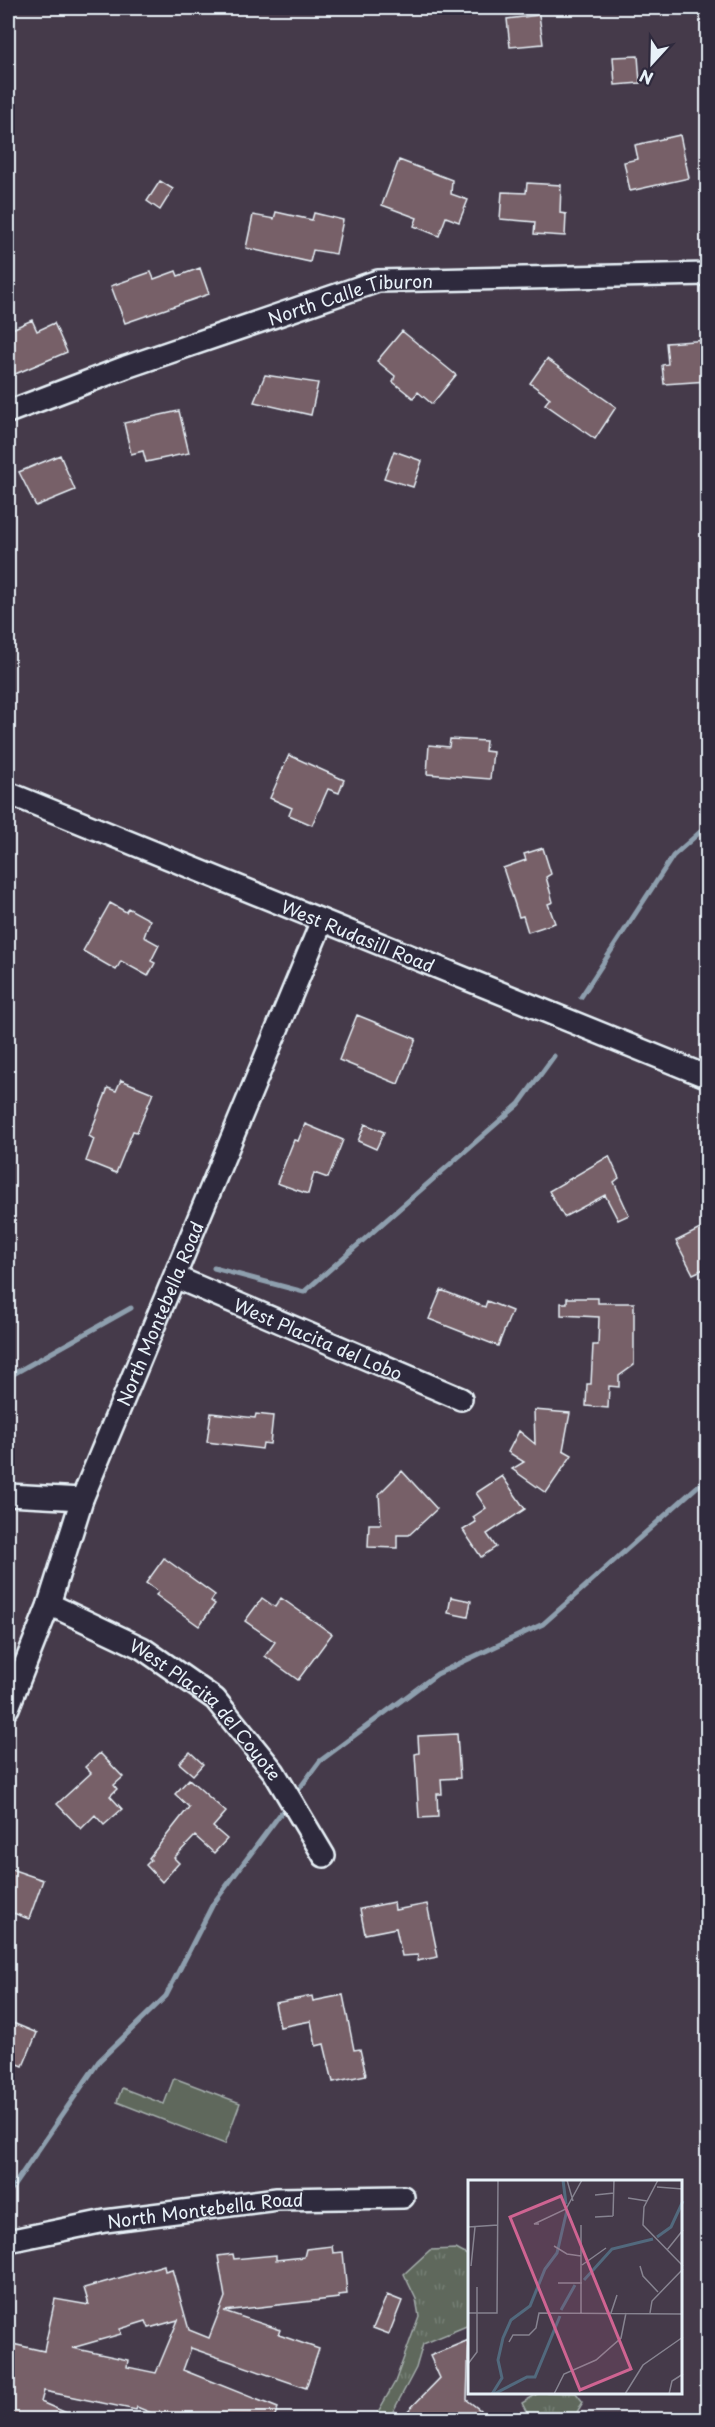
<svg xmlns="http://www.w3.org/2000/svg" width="715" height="2427" font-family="'Playpen Sans',sans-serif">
<defs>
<pattern id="grass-tufts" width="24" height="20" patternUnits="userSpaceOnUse" patternTransform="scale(1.5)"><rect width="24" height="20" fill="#5e685c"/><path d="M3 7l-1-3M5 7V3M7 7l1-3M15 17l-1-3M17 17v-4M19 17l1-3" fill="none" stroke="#757e74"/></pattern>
</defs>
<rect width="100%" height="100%" fill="#453a4a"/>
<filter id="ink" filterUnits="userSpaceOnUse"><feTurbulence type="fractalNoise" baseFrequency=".0167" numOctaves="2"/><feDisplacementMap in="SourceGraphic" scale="12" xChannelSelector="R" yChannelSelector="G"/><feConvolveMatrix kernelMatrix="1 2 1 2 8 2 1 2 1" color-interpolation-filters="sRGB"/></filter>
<g filter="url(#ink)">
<path fill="url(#grass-tufts)" stroke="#a3acaa" stroke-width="1.5" d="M 456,2249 L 469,2256 L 469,2325 L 423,2344 L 416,2368 L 389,2419 L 374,2419 L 395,2382 L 419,2316 L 416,2299 L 404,2274 L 430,2250 Z
M 540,2392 L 576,2393 L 583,2402 L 573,2419 L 530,2419 L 522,2403 Z"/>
<path fill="#5e685c" stroke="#a3acaa" stroke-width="1.5" d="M 174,2078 L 240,2103 L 225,2144 L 117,2102 L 122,2088 L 164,2104 Z"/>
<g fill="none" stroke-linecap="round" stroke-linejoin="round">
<path stroke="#8e9fae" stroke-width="5" d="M 581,997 L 673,856 L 708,825
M 214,1268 L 304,1292 L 519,1104 L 554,1056
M 8,1377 L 131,1308
M 294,1796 L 320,1761 L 437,1674 L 543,1624 L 708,1477
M 8,2194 L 99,2061 L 166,1996 L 213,1904 L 287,1805"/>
</g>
<path fill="#776067" stroke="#e8f1f8" stroke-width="1.5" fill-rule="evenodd" d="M 539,15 L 543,44 L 510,47 L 507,19 Z
M 638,56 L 640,83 L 615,85 L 613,57 Z
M 680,135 L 689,178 L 630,191 L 624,162 L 638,159 L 635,145 Z
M 399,160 L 452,180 L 451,194 L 468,200 L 459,222 L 446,217 L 439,236 L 414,226 L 417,218 L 382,205 Z
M 160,181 L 173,189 L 160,210 L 147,201 Z
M 527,183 L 561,185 L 560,213 L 566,214 L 565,236 L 534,234 L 535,222 L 500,219 L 502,192 L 526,193 Z
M 276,212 L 312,220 L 314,213 L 343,220 L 336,254 L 313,250 L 310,262 L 246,248 L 253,215 L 274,219 Z
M 200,268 L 209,294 L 125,323 L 111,286 L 151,272 L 154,279 L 176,271 L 178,276 Z
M 32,320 L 37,331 L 54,323 L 67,352 L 8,377 L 8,340 L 13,338 L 10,330 Z
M 402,331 L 456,375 L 432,404 L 418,392 L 413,398 L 393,382 L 395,376 L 377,361 Z
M 708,340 L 708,381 L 664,384 L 662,365 L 668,364 L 666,343 Z
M 547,359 L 616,407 L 595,439 L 545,404 L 550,398 L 530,383 Z
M 265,375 L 318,383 L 311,415 L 254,402 Z
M 179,411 L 189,453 L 146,462 L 143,451 L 131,454 L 124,423 Z
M 394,451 L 422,461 L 413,487 L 384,478 Z
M 60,455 L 75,490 L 36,506 L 19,472 Z
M 450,739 L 486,741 L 485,751 L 493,752 L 490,779 L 427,774 L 429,745 L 449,747 Z
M 289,755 L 344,780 L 339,793 L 328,789 L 312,825 L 289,815 L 292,808 L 270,798 Z
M 543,848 L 551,874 L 546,877 L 553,902 L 548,904 L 555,923 L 528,932 L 523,916 L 519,917 L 503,868 L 526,860 L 524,854 Z
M 110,903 L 126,912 L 128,908 L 150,920 L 144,937 L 159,945 L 151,961 L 155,963 L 148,976 L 121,961 L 116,970 L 83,951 Z
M 357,1015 L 416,1039 L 398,1084 L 339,1060 Z
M 121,1080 L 153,1093 L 137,1132 L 133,1131 L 116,1173 L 86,1161 L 94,1139 L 89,1136 L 108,1088 L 116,1091 Z
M 305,1124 L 343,1140 L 328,1178 L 314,1173 L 308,1194 L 277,1183 L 294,1140 L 298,1141 Z
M 365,1124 L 384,1132 L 376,1149 L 358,1141 Z
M 609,1156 L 619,1178 L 614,1182 L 629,1215 L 618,1220 L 605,1195 L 564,1217 L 549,1191 Z
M 708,1225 L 708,1267 L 693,1274 L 676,1241 Z
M 441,1290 L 485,1307 L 487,1301 L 512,1311 L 498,1346 L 429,1319 Z
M 567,1298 L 598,1298 L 598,1303 L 634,1303 L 634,1365 L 619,1376 L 619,1387 L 609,1386 L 608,1408 L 586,1406 L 587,1384 L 591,1384 L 593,1345 L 598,1345 L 599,1317 L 561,1315 L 561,1303 L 567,1303 Z
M 534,1410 L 570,1413 L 563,1450 L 572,1455 L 546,1493 L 512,1469 L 524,1462 L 508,1452 L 519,1431 L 535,1444 Z
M 211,1413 L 255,1418 L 256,1414 L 273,1416 L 270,1444 L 263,1443 L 262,1449 L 207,1442 Z
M 402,1471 L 437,1509 L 409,1535 L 397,1535 L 397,1548 L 368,1547 L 369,1524 L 381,1524 L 379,1494 Z
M 502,1476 L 525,1509 L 487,1534 L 496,1547 L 481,1557 L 463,1530 L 476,1522 L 473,1517 L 486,1508 L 476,1493 Z
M 164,1558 L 215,1595 L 211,1601 L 215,1604 L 199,1626 L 156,1595 L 159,1592 L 146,1583 Z
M 451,1597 L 471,1601 L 468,1617 L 448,1613 Z
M 262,1598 L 275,1607 L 281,1598 L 332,1634 L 298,1680 L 265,1656 L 275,1642 L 245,1621 Z
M 457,1734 L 460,1778 L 441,1779 L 442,1794 L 437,1794 L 438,1817 L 419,1818 L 415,1754 L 419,1753 L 418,1736 Z
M 190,1752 L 203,1764 L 193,1775 L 179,1763 Z
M 100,1753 L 123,1777 L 114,1785 L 117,1789 L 110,1796 L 122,1809 L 104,1825 L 95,1815 L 81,1829 L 57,1804 L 91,1773 L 85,1767 Z
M 189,1779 L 226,1812 L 213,1827 L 227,1839 L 214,1853 L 195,1836 L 174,1858 L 179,1863 L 162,1882 L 146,1865 L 151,1860 L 149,1858 L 189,1807 L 175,1794 Z
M 8,1868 L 43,1880 L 29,1919 L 8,1911 Z
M 394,1902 L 395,1910 L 427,1904 L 438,1957 L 417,1961 L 418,1955 L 402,1956 L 396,1928 L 365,1934 L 360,1909 Z
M 343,1995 L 354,2050 L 360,2049 L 366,2075 L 333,2082 L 324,2044 L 316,2046 L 311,2021 L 280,2027 L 275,2003 L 312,1996 L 313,2001 Z
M 8,2021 L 37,2033 L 23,2066 L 8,2060 Z
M 332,2246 L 333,2253 L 343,2252 L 347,2294 L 338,2295 L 339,2298 L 224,2311 L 281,2330 L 279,2335 L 319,2349 L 306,2388 L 191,2348 L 183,2370 L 278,2408 L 273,2420 L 168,2420 L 137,2407 L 136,2410 L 44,2391 L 41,2402 L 83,2420 L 8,2420 L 8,2343 L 44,2351 L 55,2299 L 89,2305 L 84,2288 L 164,2265 L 165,2271 L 172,2269 L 189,2330 L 209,2338 L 225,2297 L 218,2256 L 233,2254 L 234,2259 L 276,2255 L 276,2260 L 304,2257 L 306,2249 ZM 178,2320 L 156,2373 L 127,2367 L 128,2360 L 72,2348 L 121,2334 L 120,2329 L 146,2321 L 149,2328 Z
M 387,2295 L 402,2301 L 389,2334 L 373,2328 Z
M 469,2340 L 467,2400 L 480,2410 L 473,2420 L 399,2420 L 440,2378 L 430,2356 Z"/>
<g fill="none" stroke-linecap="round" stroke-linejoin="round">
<g stroke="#e8f1f8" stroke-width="26">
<g id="minor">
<path id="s1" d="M 8,412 L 126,367 L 378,281 L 708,274"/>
<path id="s2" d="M 8,793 L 708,1077"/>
<path id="s3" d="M 175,1277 L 461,1399"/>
<path d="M 8,1495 L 82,1499"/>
<path id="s4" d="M 49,1604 L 142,1648 L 215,1699 L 274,1772 L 324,1856"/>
<path id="s5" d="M 8,1708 L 49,1604 L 82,1499 L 322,921"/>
<path id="s6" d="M 8,2241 L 105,2221 L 277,2199 L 403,2197"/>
</g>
</g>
<use href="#minor" stroke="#2f2a3d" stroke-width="21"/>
</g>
</g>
<g text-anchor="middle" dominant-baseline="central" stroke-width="4.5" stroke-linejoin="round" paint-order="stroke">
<g font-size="18" fill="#e8f1f8" stroke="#2f2a3d">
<text stroke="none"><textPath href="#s1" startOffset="362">North Calle Tiburon</textPath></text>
<text stroke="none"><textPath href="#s2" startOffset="378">West Rudasill Road</textPath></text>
<text stroke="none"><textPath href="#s5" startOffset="423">North Montebella Road</textPath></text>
<text stroke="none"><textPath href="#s3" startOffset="156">West Placita del Lobo</textPath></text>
<text stroke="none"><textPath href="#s4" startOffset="192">West Placita del Coyote</textPath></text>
<text stroke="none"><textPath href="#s6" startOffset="200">North Montebella Road</textPath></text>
</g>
</g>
<g transform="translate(468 2180)">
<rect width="214" height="214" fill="#453a4a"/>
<path fill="none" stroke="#52697d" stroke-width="3" d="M 95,0 L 98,24M 189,57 L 203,47 L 215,21M 116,100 L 144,69 L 185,59M 93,130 L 107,105M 24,214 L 34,198 L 30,180 L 35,158 L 43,140 L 62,126 L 77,89 L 89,73 L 99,30M 26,214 L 59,197 L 67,197 L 92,136"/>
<path fill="none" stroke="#868390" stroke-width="1.5" d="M 99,0 L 105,21M 190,0 L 176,27 L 175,45 L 215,86M 189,7 L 215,9M 127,15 L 146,13M 160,18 L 179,21M 145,36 L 146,0M 127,37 L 145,36M 71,44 L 66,44 L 98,29 L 114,0M 113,45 L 113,133M 0,47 L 30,45M 86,66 L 99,74 L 113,76M 199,70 L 215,50M 114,85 L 138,68M 3,86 L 7,47M 172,86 L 175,96 L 190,112M 90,103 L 114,103M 0,133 L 29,133 L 30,0M 143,133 L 149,115M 182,133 L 184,121 L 215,89M 41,162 L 45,155 L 61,155 L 68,148 L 71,133 L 215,134M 0,184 L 9,172 L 9,107M 86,214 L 96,194 L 128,180 L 153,158 L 158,133M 157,214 L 175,185 L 215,157M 201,214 L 204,201 L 215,194"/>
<path fill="#cf6492" fill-opacity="0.15" stroke="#cf6492" stroke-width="3" d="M 93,16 L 163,189 L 112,210 L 42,37 Z"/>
<rect width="214" height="214" fill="none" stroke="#e8f1f8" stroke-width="3"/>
</g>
<rect width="715" height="2427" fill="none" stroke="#2f2a3d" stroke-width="30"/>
<rect x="15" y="15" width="685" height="2397" fill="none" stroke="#e8f1f8" stroke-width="2" filter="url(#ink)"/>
<g transform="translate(652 63) rotate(202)" stroke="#2f2a3d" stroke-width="4.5" paint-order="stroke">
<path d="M0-4.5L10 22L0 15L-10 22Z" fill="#e8f1f8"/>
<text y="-9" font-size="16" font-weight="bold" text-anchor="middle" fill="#e8f1f8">N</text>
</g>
</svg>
